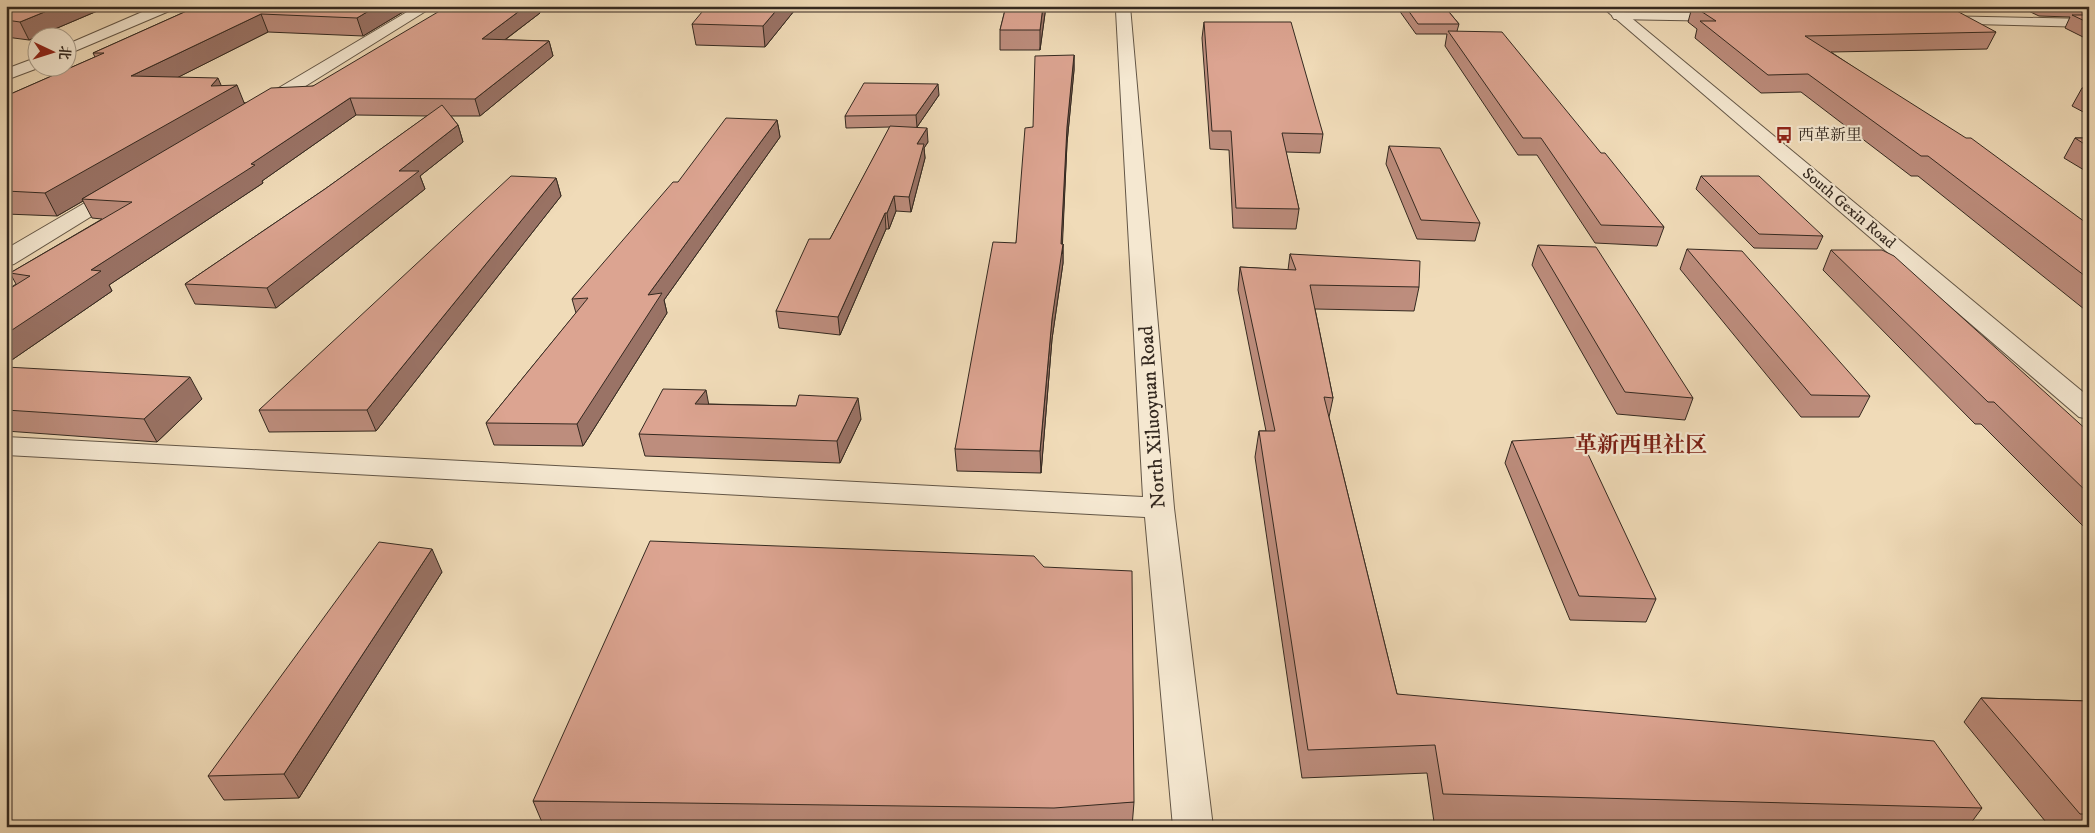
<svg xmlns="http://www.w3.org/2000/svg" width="2095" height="833" font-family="'IM FELL DW Pica','Noto Serif SC',serif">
<rect width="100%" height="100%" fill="#f0dbb8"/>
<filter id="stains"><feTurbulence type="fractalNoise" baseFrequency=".004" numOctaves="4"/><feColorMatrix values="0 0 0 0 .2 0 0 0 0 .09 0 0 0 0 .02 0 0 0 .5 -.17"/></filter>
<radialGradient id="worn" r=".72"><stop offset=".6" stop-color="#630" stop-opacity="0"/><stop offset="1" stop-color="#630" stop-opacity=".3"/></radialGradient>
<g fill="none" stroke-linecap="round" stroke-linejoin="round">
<g stroke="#635646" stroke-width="2">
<path id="minor" d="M 156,6 L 176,6 L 174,9 L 68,54 L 68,44 Z
M 417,6 L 434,6 L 267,110 L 261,111 L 255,110 L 252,106 L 255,102 Z
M 1093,6 L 1130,6 L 1174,508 L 1213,827 L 1173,827 L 1145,517 L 6,455 L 6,437 L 1143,497 L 1116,11 L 1100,10 Z
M 1619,12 L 1727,13 L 1732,14 L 1734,17 L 1732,20 L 1727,21 L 1614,19 L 1612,16 L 1614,13 Z
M 1938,16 L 2089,19 L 2089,27 L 1933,23 L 1931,20 L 1933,17 Z
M 38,57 L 38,68 L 6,80 L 6,69 Z
M 119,185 L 126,187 L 129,191 L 126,195 L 14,264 L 6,266 L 6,249 L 112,187 Z"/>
</g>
<g stroke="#635646" stroke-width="2">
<path id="tertiary" d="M 1601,6 L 1617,6 L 2089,397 L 2089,419 L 2079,417 Z"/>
</g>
<use href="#minor" fill="#f5e8d1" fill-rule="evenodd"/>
<use href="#tertiary" fill="#f5e8d1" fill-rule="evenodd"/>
</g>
<path fill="#bd8d7d" stroke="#342920" d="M 6,6 L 109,6 L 29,40 L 6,37 Z
M 189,6 L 413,6 L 363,36 L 268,32 L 178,77 L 222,86 L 245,103 L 313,86 L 540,13 L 505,40 L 549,41 L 553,56 L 480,116 L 451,116 L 458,125 L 463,142 L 420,176 L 425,189 L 276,308 L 195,304 L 185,284 L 325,189 L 427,116 L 356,115 L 262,181 L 263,183 L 109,285 L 112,291 L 6,364 L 6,291 L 16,284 L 10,273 L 102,219 L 92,218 L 83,201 L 57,216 L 6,214 L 6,96 L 95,57 L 93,53 L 189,10 Z
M 798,6 L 765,47 L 696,45 L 692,24 Z
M 1006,6 L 1046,6 L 1040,50 L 1000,50 L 1000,30 Z
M 1396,6 L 1444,6 L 1459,24 L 1457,31 L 1601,153 L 1664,227 L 1657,246 L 1595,243 L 1537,155 L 1518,155 L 1445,46 L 1447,34 L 1416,34 Z
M 1665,6 L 1930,6 L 1928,10 L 1996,32 L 1987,49 L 1831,52 L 2089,225 L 2089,313 L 1918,176 L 1911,176 L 1801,92 L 1761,93 L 1695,38 L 1697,29 L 1688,22 L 1691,11 L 1672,11 Z
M 2018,6 L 2089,6 L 2089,40 L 2065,28 L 2070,17 L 2039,16 Z
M 1204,22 L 1323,134 L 1320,153 L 1286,152 L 1299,209 L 1296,229 L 1233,228 L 1229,150 L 1210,149 L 1202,38 Z
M 1074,55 L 1074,70 L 1067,143 L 1062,244 L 1063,244 L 1063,263 L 1052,339 L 1041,473 L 957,471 L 955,449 L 1016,243 L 1033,127 Z
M 2082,88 L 2089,88 L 2089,115 L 2072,106 Z
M 939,95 L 917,127 L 928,142 L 924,148 L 925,158 L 911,212 L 896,211 L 889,229 L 886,229 L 840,335 L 779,328 L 776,311 L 830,239 L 890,127 L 846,128 L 845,116 Z
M 777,120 L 780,137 L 664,300 L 667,313 L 583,446 L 494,445 L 486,423 L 576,313 L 572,299 L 678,182 Z
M 2075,138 L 2089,138 L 2089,173 L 2064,158 Z
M 1389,146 L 1480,223 L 1475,241 L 1417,239 L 1386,164 Z
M 1701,176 L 1823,236 L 1817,249 L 1754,248 L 1696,189 Z
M 556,178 L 561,196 L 376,431 L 269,432 L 259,410 Z
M 1538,245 L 1693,398 L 1685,420 L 1617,414 L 1532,265 Z
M 1687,249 L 1870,396 L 1859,417 L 1801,417 L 1680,269 Z
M 1831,250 L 2089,432 L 2089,532 L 1981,424 L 1975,424 L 1823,270 Z
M 1290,254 L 1419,287 L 1414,311 L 1315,309 L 1333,398 L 1329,417 L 1397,694 L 1982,808 L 1968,827 L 1606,827 L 1434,822 L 1427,773 L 1302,778 L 1255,457 L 1259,431 L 1266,431 L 1238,290 L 1240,267 L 1288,270 Z
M 6,367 L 202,399 L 157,442 L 6,431 Z
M 709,404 L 796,406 L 861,419 L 840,463 L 645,456 L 639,434 Z
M 1512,441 L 1656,599 L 1646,622 L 1570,620 L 1505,463 Z
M 442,572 L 299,798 L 224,800 L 208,776 Z
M 1981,698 L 2089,701 L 2089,827 L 2050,827 L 1964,722 Z
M 533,801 L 1134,802 L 1132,827 L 544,827 Z"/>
<path fill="#9a7366" stroke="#342920" d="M 59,6 L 109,6 L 29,40 L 20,22 Z
M 377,6 L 413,6 L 363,36 L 357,18 Z
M 526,6 L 539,6 L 540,13 L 486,54 L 482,39 Z
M 780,6 L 798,6 L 765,47 L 763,26 Z
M 1043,6 L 1046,6 L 1040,50 L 1040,30 Z
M 261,14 L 268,32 L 141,96 L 131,76 Z
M 549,41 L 553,56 L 480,116 L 475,99 Z
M 1074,55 L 1074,70 L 1067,143 L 1062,254 L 1063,244 L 1063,263 L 1052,339 L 1041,473 L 1040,451 L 1052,319 L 1061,244 L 1067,127 Z
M 218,78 L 224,92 L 237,85 L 245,105 L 82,199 L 83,201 L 57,216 L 45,193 L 211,86 Z
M 938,84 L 939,95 L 917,127 L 916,115 Z
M 350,98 L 356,115 L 262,181 L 263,183 L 109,285 L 112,291 L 6,364 L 6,334 L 91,270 Z
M 777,120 L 780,137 L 664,300 L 667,313 L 583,446 L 577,424 L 648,295 Z
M 458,125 L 463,142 L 420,176 L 425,189 L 276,308 L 267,288 L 399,171 Z
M 927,128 L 928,142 L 924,148 L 925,158 L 911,212 L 909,197 L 917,144 Z
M 556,178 L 561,196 L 376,431 L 367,410 Z
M 894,196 L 896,211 L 889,229 L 887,213 Z
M 885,213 L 886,229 L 840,335 L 838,317 Z
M 190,377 L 202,399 L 157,442 L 144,419 Z
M 706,390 L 710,411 L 695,404 Z
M 858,398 L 861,419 L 840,463 L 837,441 Z
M 432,549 L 442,572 L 299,798 L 284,774 Z"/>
<path fill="#dca491" stroke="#342920" d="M 6,6 L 59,6 L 20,22 L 6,20 Z
M 189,6 L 377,6 L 357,18 L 261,14 L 131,76 L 218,78 L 211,86 L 237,85 L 45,193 L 6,191 L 6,96 L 104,53 L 93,53 L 189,10 Z
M 448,6 L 526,6 L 482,39 L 549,41 L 475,99 L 350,98 L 251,164 L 255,165 L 91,270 L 101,271 L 6,334 L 6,291 L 30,276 L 10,273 L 132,202 L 82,199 L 271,88 L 313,86 Z
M 707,6 L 780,6 L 763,26 L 692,24 Z
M 1006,6 L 1043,6 L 1040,30 L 1000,30 Z
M 1405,6 L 1444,6 L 1459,24 L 1418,24 Z
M 1693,6 L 1955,10 L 1996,32 L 1805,36 L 1966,138 L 1971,138 L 2089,225 L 2089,279 L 1928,156 L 1921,156 L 1808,74 L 1768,75 L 1700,21 L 1716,21 Z
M 2072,15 L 2089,15 L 2089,23 Z
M 1204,22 L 1291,22 L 1323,134 L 1282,133 L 1299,209 L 1236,208 L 1231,131 L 1212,131 Z
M 1448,31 L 1502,32 L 1601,153 L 1605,153 L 1664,227 L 1601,225 L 1541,138 L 1523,138 Z
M 1074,55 L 1067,127 L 1061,244 L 1063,244 L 1052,319 L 1040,451 L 955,449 L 993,242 L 1016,243 L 1025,128 L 1033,127 L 1035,56 Z
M 864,83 L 938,84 L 916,115 L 845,116 Z
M 2082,88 L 2089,88 L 2089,92 Z
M 442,105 L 458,125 L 399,171 L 419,171 L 267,288 L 185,284 L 325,189 Z
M 726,118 L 777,120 L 648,295 L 662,293 L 577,424 L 486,423 L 588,298 L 572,299 L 673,182 L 678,182 Z
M 890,126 L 927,128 L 917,144 L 924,144 L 909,197 L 894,196 L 887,213 L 885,213 L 838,317 L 776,311 L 809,239 L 830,239 Z
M 2075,138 L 2089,138 L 2089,147 Z
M 1389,146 L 1440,148 L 1480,223 L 1421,220 Z
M 511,176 L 556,178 L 367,410 L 259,410 Z
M 1701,176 L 1759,176 L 1823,236 L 1759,234 Z
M 1538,245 L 1596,247 L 1693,398 L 1625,392 Z
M 1687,249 L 1742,251 L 1870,396 L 1811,395 Z
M 1831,250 L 1882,250 L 1894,256 L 2089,432 L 2089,494 L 1994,402 L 1988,402 Z
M 1290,254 L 1420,261 L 1419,287 L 1310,285 L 1333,398 L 1324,397 L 1397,694 L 1934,741 L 1982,808 L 1443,794 L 1435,745 L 1308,750 L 1259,431 L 1275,431 L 1240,267 L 1296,270 Z
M 6,367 L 190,377 L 144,419 L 6,410 Z
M 663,389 L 706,390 L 695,404 L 796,406 L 799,395 L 858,398 L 837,441 L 639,434 Z
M 1580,437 L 1656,599 L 1579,596 L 1512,441 Z
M 650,541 L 1034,556 L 1044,567 L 1132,571 L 1134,802 L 1054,808 L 533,801 Z
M 379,542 L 432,549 L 284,774 L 208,776 Z
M 1981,698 L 2089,701 L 2089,814 L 2080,814 Z"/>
<defs>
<g id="bus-bare" transform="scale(1.35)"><path d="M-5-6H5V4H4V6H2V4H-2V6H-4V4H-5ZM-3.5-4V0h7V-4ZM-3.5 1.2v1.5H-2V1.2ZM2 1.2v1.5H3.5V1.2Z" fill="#8f2418" stroke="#f5e8d1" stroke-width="2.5" paint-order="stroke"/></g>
</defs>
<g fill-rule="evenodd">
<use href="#bus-bare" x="1784" y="135"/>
</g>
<g text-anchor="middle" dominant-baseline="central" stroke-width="4.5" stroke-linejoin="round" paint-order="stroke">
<g font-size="16" fill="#342920" stroke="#f5e8d1" text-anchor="start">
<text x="1798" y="135">西革新里</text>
</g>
<g font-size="16" fill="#342920" stroke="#f5e8d1">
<text transform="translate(1849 208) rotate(40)">South Gexin Road</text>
</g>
<g font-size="20" fill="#342920" stroke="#f5e8d1">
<text transform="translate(1153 417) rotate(-94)">North Xiluoyuan Road</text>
</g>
<g font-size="22" font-weight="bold" fill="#7a1f14" stroke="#f5e8d1">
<text x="1641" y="445">革新西里社区</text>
</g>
</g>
<rect width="2095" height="833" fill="none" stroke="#f0dbb8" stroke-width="25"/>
<rect x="8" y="8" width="2080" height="818" fill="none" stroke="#342920" stroke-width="2.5"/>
<rect x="12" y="12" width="2070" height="808" fill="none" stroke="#342920"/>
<g transform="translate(52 52) rotate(94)"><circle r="24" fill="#f5e8d1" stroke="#a89c8a"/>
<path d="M0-4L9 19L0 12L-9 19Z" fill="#8f2418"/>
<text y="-8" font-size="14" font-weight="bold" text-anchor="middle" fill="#342920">北</text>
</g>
<rect width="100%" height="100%" filter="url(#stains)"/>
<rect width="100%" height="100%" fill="url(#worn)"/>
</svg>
